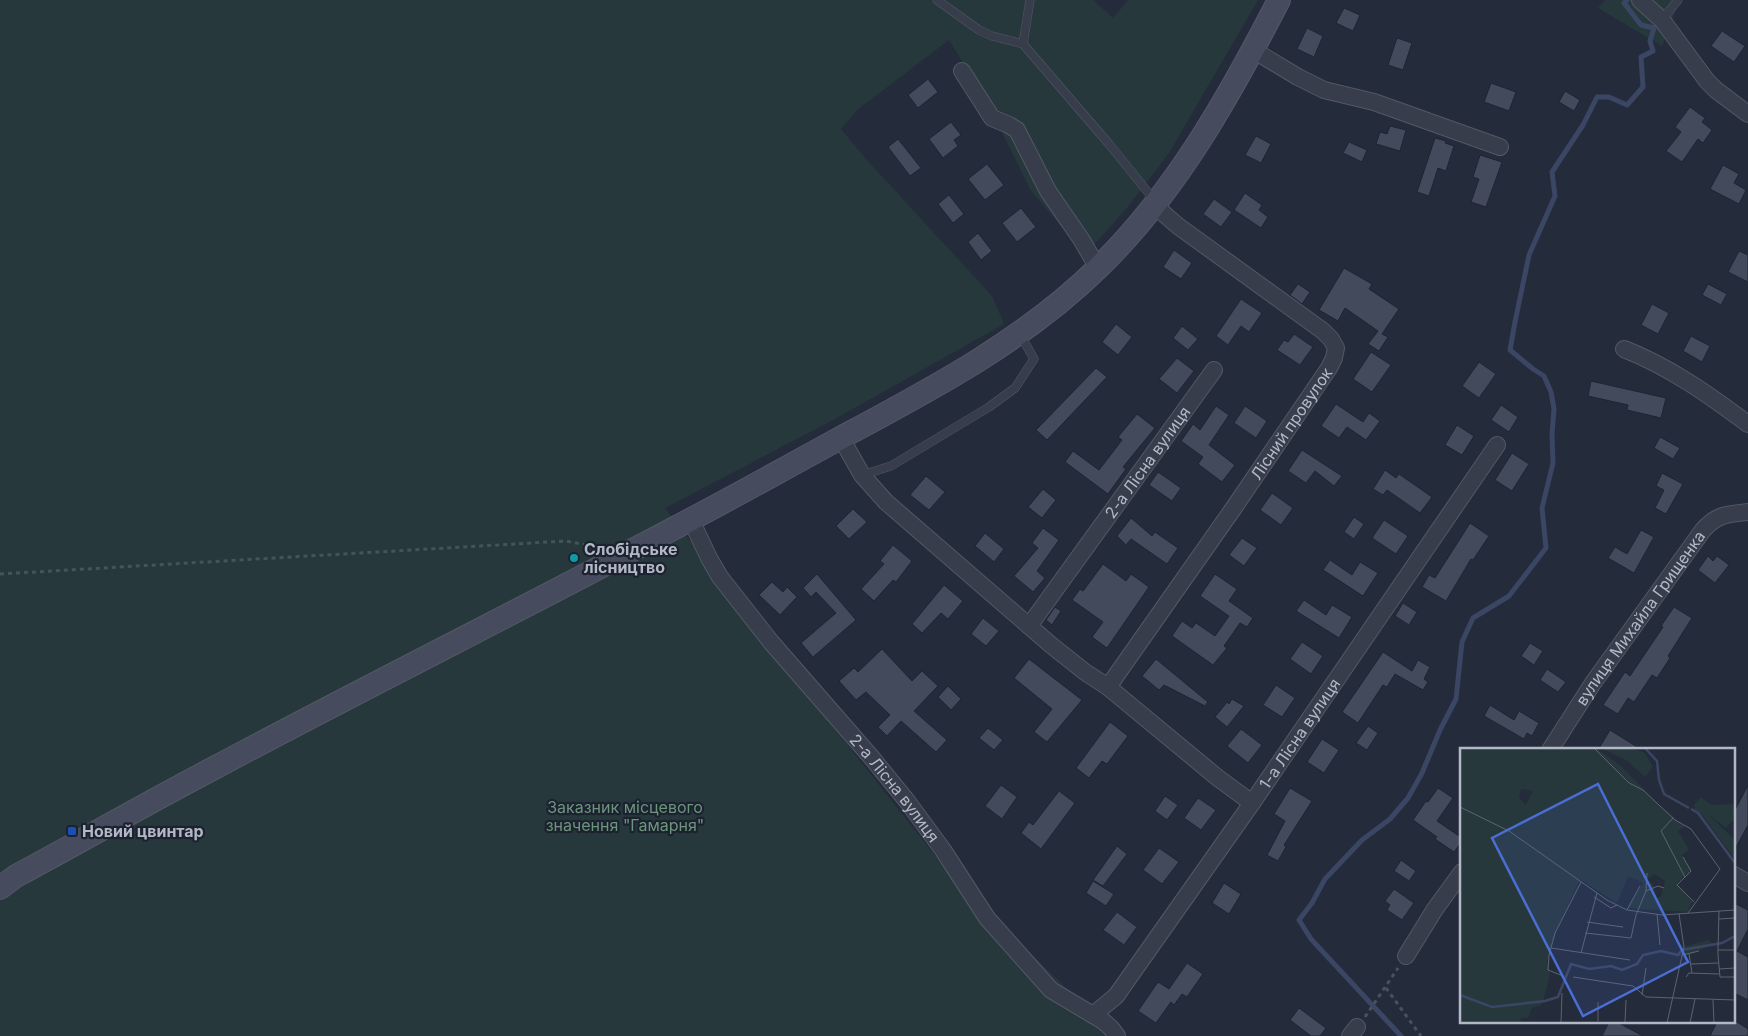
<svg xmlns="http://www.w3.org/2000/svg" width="1748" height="1036" font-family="Inter,sans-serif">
<rect width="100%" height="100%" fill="#242b3b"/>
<path fill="#27383d" d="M 0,0 L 1093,0 L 1113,18 L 1128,0 L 1258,0 L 1169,153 L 1126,209 L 1085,255 L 1030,189 L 985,98 L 949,40 L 857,110 L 841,129 L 865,158 L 992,296 L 1004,324 L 833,420 L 665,508 L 816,705 L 948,872 L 1115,1036 L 0,1036 Z
M 1605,0 L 1680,0 L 1662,46 L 1598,8 Z"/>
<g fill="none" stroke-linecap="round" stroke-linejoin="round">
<path stroke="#3a4663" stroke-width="5" d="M 1401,1036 L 1311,939 L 1299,920 L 1312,903 L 1325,879 L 1362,840 L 1390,819 L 1408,798 L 1422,773 L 1440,730 L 1456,699 L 1462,642 L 1473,618 L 1509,596 L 1546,548 L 1542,508 L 1553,463 L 1552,434 L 1554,409 L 1551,392 L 1544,376 L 1533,369 L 1510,350 L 1515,322 L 1529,255 L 1555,196 L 1552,172 L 1583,125 L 1597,97 L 1609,97 L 1627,105 L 1643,87 L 1641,57 L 1653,51 L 1650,41 L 1654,28 L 1641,25 L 1624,3 L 1627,0"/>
</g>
<path fill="#434a5c" stroke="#1f2432" d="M 1344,8 L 1360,15 L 1353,31 L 1336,23 Z
M 1307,28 L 1323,36 L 1314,57 L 1297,49 Z
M 1722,31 L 1745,46 L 1734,62 L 1711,46 Z
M 1397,38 L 1412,43 L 1403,70 L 1388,65 Z
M 928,79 L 938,92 L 918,108 L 908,95 Z
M 1491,83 L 1516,92 L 1509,111 L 1484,102 Z
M 1565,91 L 1580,100 L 1574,111 L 1559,102 Z
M 1690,107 L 1705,118 L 1702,122 L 1712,130 L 1703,143 L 1698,139 L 1682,162 L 1666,151 L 1681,132 L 1675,127 Z
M 951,122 L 961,135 L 954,140 L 958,146 L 943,158 L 929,139 Z
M 1390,126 L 1406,130 L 1400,151 L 1376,144 L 1380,132 L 1387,134 Z
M 1256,136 L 1271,144 L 1261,163 L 1245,155 Z
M 1435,138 L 1446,141 L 1445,143 L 1454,146 L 1446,171 L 1438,168 L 1429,196 L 1417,192 Z
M 898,139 L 921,168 L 910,176 L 888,147 Z
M 1349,142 L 1367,150 L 1362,162 L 1343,153 Z
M 1480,155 L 1502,162 L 1486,207 L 1471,202 L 1479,179 L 1473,177 Z
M 987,164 L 1004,185 L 985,200 L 968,179 Z
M 1723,165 L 1739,174 L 1734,183 L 1746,190 L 1739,204 L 1710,189 Z
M 1245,193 L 1262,205 L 1259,210 L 1268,217 L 1261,228 L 1234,210 Z
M 949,195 L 964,214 L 953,223 L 938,204 Z
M 1214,199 L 1232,212 L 1221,227 L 1203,214 Z
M 1021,208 L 1036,227 L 1017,242 L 1002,223 Z
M 978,233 L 992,251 L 981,260 L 968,242 Z
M 1174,250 L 1192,263 L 1181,279 L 1163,267 Z
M 1739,251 L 1748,255 L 1748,282 L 1728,272 Z
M 1344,268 L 1372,284 L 1369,289 L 1399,309 L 1382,334 L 1388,337 L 1379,351 L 1368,344 L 1378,331 L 1345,308 L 1338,321 L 1319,310 Z
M 1298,284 L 1310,292 L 1302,304 L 1290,295 Z
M 1708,284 L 1727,294 L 1721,305 L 1702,295 Z
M 1241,299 L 1262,313 L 1249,332 L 1241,326 L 1228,345 L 1216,336 Z
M 1652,304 L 1669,313 L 1658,334 L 1641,325 Z
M 1116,324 L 1132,337 L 1118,355 L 1102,342 Z
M 1182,326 L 1198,339 L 1188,350 L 1173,338 Z
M 1294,334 L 1313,347 L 1300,365 L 1277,350 L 1284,340 L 1288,342 Z
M 1691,336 L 1710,346 L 1702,362 L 1683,351 Z
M 1371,352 L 1391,365 L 1372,392 L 1353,379 Z
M 1177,358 L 1194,371 L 1177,393 L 1159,379 Z
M 1479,362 L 1496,374 L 1479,398 L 1462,386 Z
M 1096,368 L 1107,377 L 1047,440 L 1036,430 Z
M 1591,381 L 1666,398 L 1661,418 L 1627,410 L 1628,405 L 1588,396 Z
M 1336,404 L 1363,422 L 1369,413 L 1380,421 L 1366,440 L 1347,427 L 1339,438 L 1321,426 Z
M 1501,405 L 1518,417 L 1509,432 L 1491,420 Z
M 1216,406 L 1229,415 L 1209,445 L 1235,465 L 1222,482 L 1198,464 L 1203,457 L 1181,441 L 1193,424 L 1200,430 Z
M 1245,406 L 1267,421 L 1256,438 L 1234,423 Z
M 1137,414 L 1155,428 L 1123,467 L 1126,469 L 1108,494 L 1065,462 L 1073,451 L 1099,470 L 1122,440 L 1118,437 Z
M 1457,425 L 1474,436 L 1462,455 L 1445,445 Z
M 1660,437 L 1680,448 L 1673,459 L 1654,448 Z
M 1302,450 L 1342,476 L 1334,486 L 1315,471 L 1306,483 L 1288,471 Z
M 1512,453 L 1529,464 L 1512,491 L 1495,480 Z
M 1385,470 L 1396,478 L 1399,474 L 1432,497 L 1420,513 L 1387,490 L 1383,495 L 1373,489 Z
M 1158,472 L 1181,488 L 1172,501 L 1149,485 Z
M 1662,473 L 1683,484 L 1666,514 L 1655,508 L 1664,490 L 1656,486 Z
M 926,476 L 945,492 L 929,510 L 910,495 Z
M 1043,489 L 1056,500 L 1042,518 L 1028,507 Z
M 1272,493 L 1293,508 L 1281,525 L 1260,510 Z
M 853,509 L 867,522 L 849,539 L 836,526 Z
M 1354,517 L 1364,524 L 1354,539 L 1344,532 Z
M 1131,518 L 1152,536 L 1155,532 L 1178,548 L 1167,564 L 1131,539 L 1126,545 L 1117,536 Z
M 1384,520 L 1408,536 L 1396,554 L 1372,538 Z
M 1470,523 L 1489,536 L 1473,560 L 1471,559 L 1446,601 L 1422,587 L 1429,575 L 1435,578 Z
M 1043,528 L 1059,540 L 1037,571 L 1045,578 L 1033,592 L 1014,576 L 1038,548 L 1032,543 Z
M 1641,530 L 1654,537 L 1634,573 L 1608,558 L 1615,547 L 1627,554 Z
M 985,533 L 1004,549 L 994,562 L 975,546 Z
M 1242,538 L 1257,548 L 1244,566 L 1229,555 Z
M 893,545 L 912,561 L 896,582 L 893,580 L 874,601 L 861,589 L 884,564 L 880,561 Z
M 1708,556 L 1713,561 L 1717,556 L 1729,565 L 1715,583 L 1698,570 Z
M 1330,560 L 1352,575 L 1360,562 L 1378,573 L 1363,596 L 1323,570 Z
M 1103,564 L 1126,581 L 1131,574 L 1149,587 L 1107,648 L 1092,637 L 1103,622 L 1072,600 L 1080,589 L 1083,591 Z
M 817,574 L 856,620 L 813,657 L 801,643 L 836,613 L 816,592 L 811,597 L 803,588 Z
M 1215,574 L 1237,589 L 1229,601 L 1253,618 L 1247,627 L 1240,623 L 1224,646 L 1227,648 L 1213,665 L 1172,636 L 1182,621 L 1192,628 L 1196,623 L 1215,636 L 1229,616 L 1200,596 Z
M 772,582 L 783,592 L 787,587 L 797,597 L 780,615 L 759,595 Z
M 944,585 L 963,601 L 948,619 L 941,613 L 922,633 L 912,624 Z
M 1304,600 L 1326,615 L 1332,605 L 1352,617 L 1339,638 L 1296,611 Z
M 1403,603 L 1417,612 L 1409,625 L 1395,616 Z
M 1055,607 L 1061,611 L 1052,625 L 1046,620 Z
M 1674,607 L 1692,618 L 1668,656 L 1670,658 L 1657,678 L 1652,675 L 1634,702 L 1628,698 L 1618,714 L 1603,705 L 1625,672 L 1630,676 L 1663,627 L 1661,626 Z
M 983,618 L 999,631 L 986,646 L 971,634 Z
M 1302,642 L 1323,656 L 1311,674 L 1290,659 Z
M 1530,643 L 1543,651 L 1534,665 L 1521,656 Z
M 882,649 L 912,681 L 922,671 L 938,686 L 914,711 L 947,740 L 936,752 L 901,721 L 887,736 L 878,727 L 890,715 L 866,692 L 856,700 L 839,681 L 854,668 L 858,672 Z
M 1383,652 L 1412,671 L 1418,660 L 1430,667 L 1424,679 L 1428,682 L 1423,690 L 1395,674 L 1387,687 L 1383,685 L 1358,723 L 1342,712 Z
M 1029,659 L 1082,700 L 1047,742 L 1034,732 L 1052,709 L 1014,678 Z
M 1156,659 L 1208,702 L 1205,706 L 1164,685 L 1159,690 L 1142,676 Z
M 1547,669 L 1566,682 L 1558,692 L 1540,680 Z
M 1276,685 L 1295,698 L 1282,717 L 1263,705 Z
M 948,686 L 961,699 L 951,710 L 938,697 Z
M 1232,699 L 1244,706 L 1227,727 L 1215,717 L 1227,702 L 1229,704 Z
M 1490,705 L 1514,720 L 1519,711 L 1539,723 L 1532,736 L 1527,733 L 1524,739 L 1484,716 Z
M 1110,722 L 1128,736 L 1107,764 L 1102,761 L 1089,778 L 1076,768 Z
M 1368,726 L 1378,733 L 1367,750 L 1356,743 Z
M 988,728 L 1003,740 L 994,750 L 979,738 Z
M 1241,729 L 1262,745 L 1248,763 L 1227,746 Z
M 1610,730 L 1642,750 L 1598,750 Z
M 1322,739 L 1339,750 L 1324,773 L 1307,762 Z
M 1001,785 L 1017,797 L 1002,819 L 985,806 Z
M 1748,785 L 1748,825 L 1734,851 L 1734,812 Z
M 1290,788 L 1312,801 L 1284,845 L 1286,847 L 1278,861 L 1267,855 L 1285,821 L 1274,814 Z
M 1438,788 L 1453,798 L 1437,821 L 1462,838 L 1462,841 L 1454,852 L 1435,839 L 1437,837 L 1413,820 L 1426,801 L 1428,802 Z
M 1059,791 L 1075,803 L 1041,849 L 1021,833 L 1029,822 L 1033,825 Z
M 1165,796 L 1178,805 L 1167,820 L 1155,811 Z
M 1198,798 L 1216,810 L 1201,830 L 1184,818 Z
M 1117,846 L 1127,854 L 1103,886 L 1093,880 Z
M 1159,848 L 1179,862 L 1162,884 L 1143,870 Z
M 1401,860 L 1416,871 L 1409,881 L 1394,871 Z
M 1093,881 L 1114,894 L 1106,906 L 1086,893 Z
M 1224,883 L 1241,894 L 1229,914 L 1212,903 Z
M 1394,889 L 1414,903 L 1402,920 L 1387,910 L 1390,905 L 1385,901 Z
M 1734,903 L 1748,910 L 1748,929 L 1737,951 L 1748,957 L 1748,1000 L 1734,993 Z
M 1117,912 L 1137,927 L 1124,945 L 1103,930 Z
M 1187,963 L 1203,974 L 1187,997 L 1182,994 L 1174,1005 L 1171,1002 L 1156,1023 L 1138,1011 L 1158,982 L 1169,989 Z
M 1299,1008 L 1326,1028 L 1320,1036 L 1311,1036 L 1290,1020 Z
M 1609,1022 L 1617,1022 L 1643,1036 L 1602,1036 Z
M 1717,1022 L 1737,1022 L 1748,1029 L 1748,1036 L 1710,1036 Z"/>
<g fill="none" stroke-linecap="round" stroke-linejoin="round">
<g stroke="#535866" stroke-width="9">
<path id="lane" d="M 937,0 L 979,30 L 992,36 L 1023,44 L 1109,144 L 1155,201
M 1662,20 L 1678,0
M 1023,44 L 1030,0
M 862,475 L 891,466 L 989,407 L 1015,388 L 1034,359 L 1020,334"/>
</g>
<g stroke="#535866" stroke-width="18">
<g id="street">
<path d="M 1640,0 L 1662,20 L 1707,81 L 1716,90 L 1748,114"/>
<path d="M 1253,50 L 1298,77 L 1324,90 L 1374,102 L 1500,147"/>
<path d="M 962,71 L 992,118 L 1009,125 L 1017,130 L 1048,191 L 1081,239 L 1098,268"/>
<path d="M 1624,349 C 1670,367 1709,395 1748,424"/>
<path d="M 841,438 L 862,475 L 886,502 L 1051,645 L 1085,672 L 1108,687 L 1218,778 L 1252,803"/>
<path id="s1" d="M 691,520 L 709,558 L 720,577 L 771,642 L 872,758 L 907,801 L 943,850 L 987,918 L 1051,990 L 1103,1021 L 1111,1028 L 1117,1036"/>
<path id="s2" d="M 1029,626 L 1214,370"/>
<path id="s3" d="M 1108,687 L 1233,509 L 1329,368 L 1334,358 L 1336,348 L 1331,339 L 1323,331 L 1178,226 L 1163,213 L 1156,203"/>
<path id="s4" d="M 1550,750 L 1593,683 L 1703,530 C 1717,514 1728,514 1748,512"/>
<path d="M 1734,875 L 1748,883"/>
<path d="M 1406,956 L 1435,909 L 1462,872"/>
<path id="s5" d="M 1093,1015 L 1116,996 L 1252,803 L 1497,445"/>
<path d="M 1350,1036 L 1357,1027"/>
</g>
</g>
<g stroke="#535866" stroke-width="24">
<path id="secondary" d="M 0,888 L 16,876 C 83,840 149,802 216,767 C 390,674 567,587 740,493 C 775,474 809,455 844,436 C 934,388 1026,339 1099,267 C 1176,192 1230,95 1279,0"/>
</g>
<path stroke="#445459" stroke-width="3" stroke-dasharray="4 4" stroke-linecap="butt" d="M 0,574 L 566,541 L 598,547
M 1386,988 L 1421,1036
M 1365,1017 L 1398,968"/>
<use href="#lane" stroke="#383d4b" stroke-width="8"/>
<use href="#street" stroke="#383d4b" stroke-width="16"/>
<use href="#secondary" stroke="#464c5e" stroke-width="22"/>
</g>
<circle fill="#0f9aa8" stroke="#1d2230" stroke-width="2" cx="574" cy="558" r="5"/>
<rect fill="#1a4fb4" stroke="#1d2230" stroke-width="2" x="67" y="826" width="10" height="10" rx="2.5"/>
<g text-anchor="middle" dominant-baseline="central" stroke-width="4.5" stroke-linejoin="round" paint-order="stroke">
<g font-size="16" fill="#b3b8c6" stroke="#1d2230">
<text stroke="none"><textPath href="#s3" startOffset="321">Лісний провулок</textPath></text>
<text stroke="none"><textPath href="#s2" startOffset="202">2-а Лісна вулиця</textPath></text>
<text stroke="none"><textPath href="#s4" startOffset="160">вулиця Михайла Грищенка</textPath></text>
<text stroke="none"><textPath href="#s5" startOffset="350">1-а Лісна вулиця</textPath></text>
<text stroke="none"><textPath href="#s1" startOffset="338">2-а Лісна вулиця</textPath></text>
</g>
<g font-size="16" font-weight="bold" fill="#b3b8c6" stroke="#1d2230" text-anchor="start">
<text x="584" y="549">Слобідське<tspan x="584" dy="18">лісництво</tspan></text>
<text x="82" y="831">Новий цвинтар</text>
</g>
<g font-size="16" fill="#6b967b" stroke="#1d2230">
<text x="625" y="807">Заказник місцевого<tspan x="625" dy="18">значення "Гамарня"</tspan></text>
</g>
</g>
<g transform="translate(1460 748)">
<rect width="275" height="275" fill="#242b3b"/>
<path d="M 0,0 L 136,0 L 161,18 L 202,60 L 225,78 L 218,83 L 229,102 L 222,107 L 231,122 L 217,135 L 232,154 L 227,164 L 168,160 L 183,135 L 171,129 L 168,129 L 157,155 L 120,131 L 98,178 L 87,214 L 90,227 L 82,257 L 72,260 L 68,270 L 61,270 L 60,275 L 0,275 ZM 61,41 L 73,43 L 66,57 L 59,50 ZM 194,126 L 205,133 L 201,148 L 196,151 L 193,136 L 187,132 ZM 141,0 L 173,0 L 185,5 L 193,19 L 185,29 L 166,12 ZM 275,47 L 274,71 L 266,80 L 248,66 L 275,92 L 275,111 L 242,67 L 233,60 L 236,60 L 233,58 L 241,49 L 251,57 L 274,56 ZM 248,192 L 252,196 L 230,207 L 219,208 L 220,200 Z" fill="#27383d" fill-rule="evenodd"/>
<path fill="none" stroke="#3a4663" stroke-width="2.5" d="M 185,0 L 197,13 L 199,32 L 204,46 L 229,60M 231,61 L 238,65 L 275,115M 0,247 L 32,259 L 85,253 L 98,249 L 111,216 L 129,221 L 151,218 L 162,222 L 177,216 L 183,207 L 201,203 L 218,207 L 222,202 L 262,195 L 275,188"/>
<path fill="none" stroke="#5d6373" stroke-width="1" d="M 134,0 L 169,35 L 183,42 L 215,72 L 231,81 L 260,121 L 228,165M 0,59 L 49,83 L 147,152 L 167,162 L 202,167 L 275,162M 213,70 L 201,83 L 225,129M 223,109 L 231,123 L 217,137 L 234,154M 186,143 L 198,138 L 204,140M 134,149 L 151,160 L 157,157M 167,162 L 180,138M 197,166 L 200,197M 259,171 L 275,170M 127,174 L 163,179M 125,185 L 171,190 L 176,167 L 186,143 L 187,125M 91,200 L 170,212M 258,202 L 259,163M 275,202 L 258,202 L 258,207 L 260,229 L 275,229M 121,205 L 137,145M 229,206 L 232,225M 222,207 L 239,203M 231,216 L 258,215M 259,221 L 275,220M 103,228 L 88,222 L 89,207 L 95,185 L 121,134M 113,229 L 173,238 L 186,249 L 275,252M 226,229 L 229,225 L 259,226M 182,247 L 186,220M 253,252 L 254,275M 138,273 L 138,254M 101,274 L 102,245M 165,274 L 166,252M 69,275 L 191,275M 207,275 L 224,199 L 219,166M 230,275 L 235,251"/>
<path fill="#4a6ed3" fill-opacity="0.15" stroke="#4a6ed3" stroke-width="2.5" d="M 138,36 L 228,214 L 123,268 L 32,90 Z"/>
<rect width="275" height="275" fill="none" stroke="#b3b8c6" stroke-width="2.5"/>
</g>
</svg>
